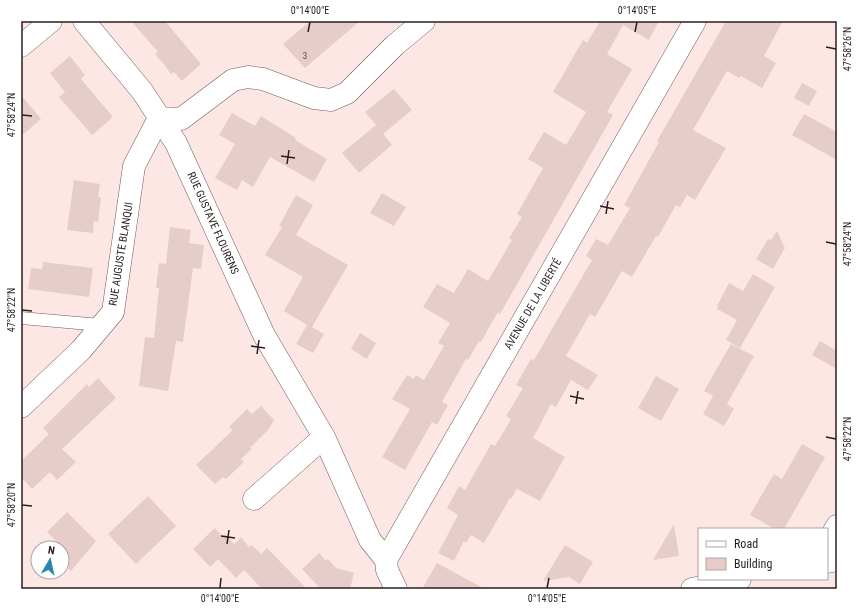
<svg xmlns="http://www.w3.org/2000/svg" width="858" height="610" font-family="'Roboto Condensed',sans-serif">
<rect width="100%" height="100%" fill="#fce7e4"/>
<path fill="#e7cdca" d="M 131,21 L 165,21 L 201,64 L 182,81 L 174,72 L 171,74 L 163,63 L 155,54 L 158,52 Z
M 310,21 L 360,21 L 305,68 L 283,44 Z
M 600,21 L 659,21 L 649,40 L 623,25 L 607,54 L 632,69 L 607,112 L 613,115 L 500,314 L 498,312 L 481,342 L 479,341 L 468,360 L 466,359 L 442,402 L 448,405 L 437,425 L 432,422 L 405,470 L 382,457 L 410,409 L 392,399 L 407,375 L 414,379 L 416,375 L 424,380 L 444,346 L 438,343 L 450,323 L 423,307 L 437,284 L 454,293 L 468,269 L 488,281 L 512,240 L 509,238 L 522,217 L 517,214 L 543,168 L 528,159 L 544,132 L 566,145 L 586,112 L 553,92 L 583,40 L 587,43 Z
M 726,21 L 783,21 L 764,56 L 776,63 L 762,88 L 741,76 L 739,78 L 727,71 L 693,130 L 726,148 L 695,200 L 687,195 L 680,207 L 676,205 L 658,237 L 656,236 L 632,277 L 622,271 L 595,317 L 590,314 L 566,356 L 598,375 L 588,390 L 571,380 L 556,407 L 551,404 L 533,438 L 565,457 L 540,501 L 517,489 L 511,499 L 510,498 L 484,543 L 471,535 L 466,543 L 464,541 L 454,561 L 438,553 L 458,515 L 447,508 L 459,486 L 465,490 L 491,444 L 495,446 L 511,419 L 506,416 L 523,388 L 516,385 L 531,359 L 534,360 L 592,260 L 586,256 L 596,239 L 608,245 L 630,208 L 624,205 L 659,142 L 657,141 Z
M 70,56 L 85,75 L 81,79 L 113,117 L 92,135 L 59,97 L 65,92 L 50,73 Z
M 802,83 L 817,91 L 809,106 L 794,98 Z
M 394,89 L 412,110 L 383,134 L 392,145 L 359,173 L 342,153 L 376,125 L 365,112 Z
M 21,95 L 41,119 L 21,136 Z
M 232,113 L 255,126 L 261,116 L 296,138 L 295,140 L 327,159 L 314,182 L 270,157 L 253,187 L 242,180 L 237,190 L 215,178 L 235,144 L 219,135 Z
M 804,114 L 837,132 L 837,160 L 792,135 Z
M 74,180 L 100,184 L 98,197 L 101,197 L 98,222 L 94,221 L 93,233 L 67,230 Z
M 382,193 L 406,207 L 394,226 L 370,213 Z
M 296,195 L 313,205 L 296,235 L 348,265 L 312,327 L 324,334 L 313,353 L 296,344 L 307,325 L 284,311 L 303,277 L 265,255 L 282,227 L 279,226 Z
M 170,227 L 191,230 L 189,243 L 204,245 L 201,269 L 193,268 L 183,342 L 176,341 L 168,391 L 139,386 L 145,337 L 154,338 L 159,288 L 156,288 L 159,263 L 166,264 Z
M 777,231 L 785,248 L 773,269 L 756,259 L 768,239 L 771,240 Z
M 43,262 L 93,268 L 89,297 L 28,289 L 31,268 L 42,269 Z
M 753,274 L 775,287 L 740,348 L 726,340 L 737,320 L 717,309 L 718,306 L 717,306 L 729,283 L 743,291 Z
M 360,333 L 376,343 L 367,359 L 351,349 Z
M 820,341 L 837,351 L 837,369 L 812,355 Z
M 731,344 L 754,356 L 727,404 L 734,409 L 724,426 L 703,414 L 713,396 L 704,391 Z
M 656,376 L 679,389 L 661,421 L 638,408 Z
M 98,378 L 116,398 L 62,449 L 76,462 L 57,480 L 50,472 L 32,489 L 21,477 L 21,461 L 49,434 L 43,428 L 87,384 L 89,387 Z
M 261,406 L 274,420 L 269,429 L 250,448 L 252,449 L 241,459 L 244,462 L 226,479 L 223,477 L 215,484 L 196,465 L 233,430 L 229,427 L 247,409 L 252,414 Z
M 802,444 L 825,457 L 784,529 L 775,529 L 750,515 L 774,474 L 782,479 Z
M 148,496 L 176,526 L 136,564 L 108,534 Z
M 67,512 L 96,541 L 71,571 L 62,562 L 62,547 L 47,532 Z
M 674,524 L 679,556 L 653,560 Z
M 215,528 L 223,537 L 225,534 L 234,544 L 241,537 L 249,547 L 252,545 L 261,554 L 267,548 L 307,589 L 262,589 L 244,570 L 236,578 L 218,559 L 210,567 L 193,549 Z
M 565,545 L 593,562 L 580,584 L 569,577 L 543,581 Z
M 319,553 L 326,561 L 328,559 L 336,568 L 354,573 L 350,589 L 321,589 L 302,569 Z
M 437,563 L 485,589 L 422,589 Z"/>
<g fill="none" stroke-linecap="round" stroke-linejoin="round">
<g stroke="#725c5a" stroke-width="13">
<path id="service" d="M 21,318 L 101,325"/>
</g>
<g stroke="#725c5a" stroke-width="23">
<path id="minor" d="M 84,21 L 142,91 L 176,143 L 264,335 L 324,437 L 370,540 L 386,560
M 21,407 L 81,350 L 113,312 L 134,166 L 159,118 L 181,119 L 233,80 L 248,77 L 263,79 L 314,98 L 331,100 L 347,93 L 395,45 L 424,21
M 254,499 L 324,437
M 827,543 L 837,526
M 827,562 L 837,560
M 396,589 L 387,570 L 386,560 L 695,21
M 692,589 L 740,579"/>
</g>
<g stroke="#725c5a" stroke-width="23">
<path id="tertiary" d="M 21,46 L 51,21"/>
</g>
<use href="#service" stroke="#fff" stroke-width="12"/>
<use href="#minor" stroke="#fff" stroke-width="22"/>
<use href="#tertiary" stroke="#fff" stroke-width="22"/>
</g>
<path fill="none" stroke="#281f1e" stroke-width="1.5" d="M 308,32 L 310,22M 635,32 L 637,22M 826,47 L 836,49M 22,115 L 32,116M 281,156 L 295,158M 287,164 L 289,150M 600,206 L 614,209M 606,214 L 608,201M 826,242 L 836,244M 22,310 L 32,311M 251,346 L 265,348M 257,354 L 259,340M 570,396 L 584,399M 576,404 L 578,391M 826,437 L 836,439M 22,505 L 32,506M 221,536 L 235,538M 227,544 L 229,530M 220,588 L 221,578M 547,588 L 549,578"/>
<g text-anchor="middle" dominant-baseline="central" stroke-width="3" stroke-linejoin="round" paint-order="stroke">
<g font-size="9" fill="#584a49">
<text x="305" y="56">3</text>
</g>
<g font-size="11" fill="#281f1e" stroke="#fff">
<text transform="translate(213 223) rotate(66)">RUE GUSTAVE FLOURENS</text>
<text transform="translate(121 254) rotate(-81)">RUE AUGUSTE BLANQUI</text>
<text transform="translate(533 304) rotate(-60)">AVENUE DE LA LIBERTÉ</text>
</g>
</g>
<rect width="858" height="610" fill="none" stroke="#ffffff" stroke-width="44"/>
<rect x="698" y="528" width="130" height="52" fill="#ffffff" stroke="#a9a5a5"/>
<rect x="706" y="541" width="20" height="6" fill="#ffffff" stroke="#a9a5a5"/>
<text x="734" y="548" font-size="12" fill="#281f1e">Road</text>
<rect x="706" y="558" width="20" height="12" fill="#e7cdca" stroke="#a9a5a5"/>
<text x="734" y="568" font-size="12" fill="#281f1e">Building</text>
<g transform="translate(50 560) rotate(9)"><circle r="19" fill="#ffffff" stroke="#a9a5a5"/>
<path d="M0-3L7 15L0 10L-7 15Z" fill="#2985b2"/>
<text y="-6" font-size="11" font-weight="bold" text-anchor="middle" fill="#281f1e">N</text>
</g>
<rect x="22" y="22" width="814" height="566" fill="none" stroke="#281f1e" stroke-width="1.5"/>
<g font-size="10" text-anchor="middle" fill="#281f1e">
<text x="310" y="14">0°14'00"E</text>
<text x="637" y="14">0°14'05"E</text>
<text transform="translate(847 49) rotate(-90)" y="4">47°58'26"N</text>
<text transform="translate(11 115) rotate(-90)" y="4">47°58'24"N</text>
<text transform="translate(847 244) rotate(-90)" y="4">47°58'24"N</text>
<text transform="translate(11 310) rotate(-90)" y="4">47°58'22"N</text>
<text transform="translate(847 439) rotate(-90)" y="4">47°58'22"N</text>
<text transform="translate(11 505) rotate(-90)" y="4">47°58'20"N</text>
<text x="220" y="602">0°14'00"E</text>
<text x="547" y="602">0°14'05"E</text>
</g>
</svg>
